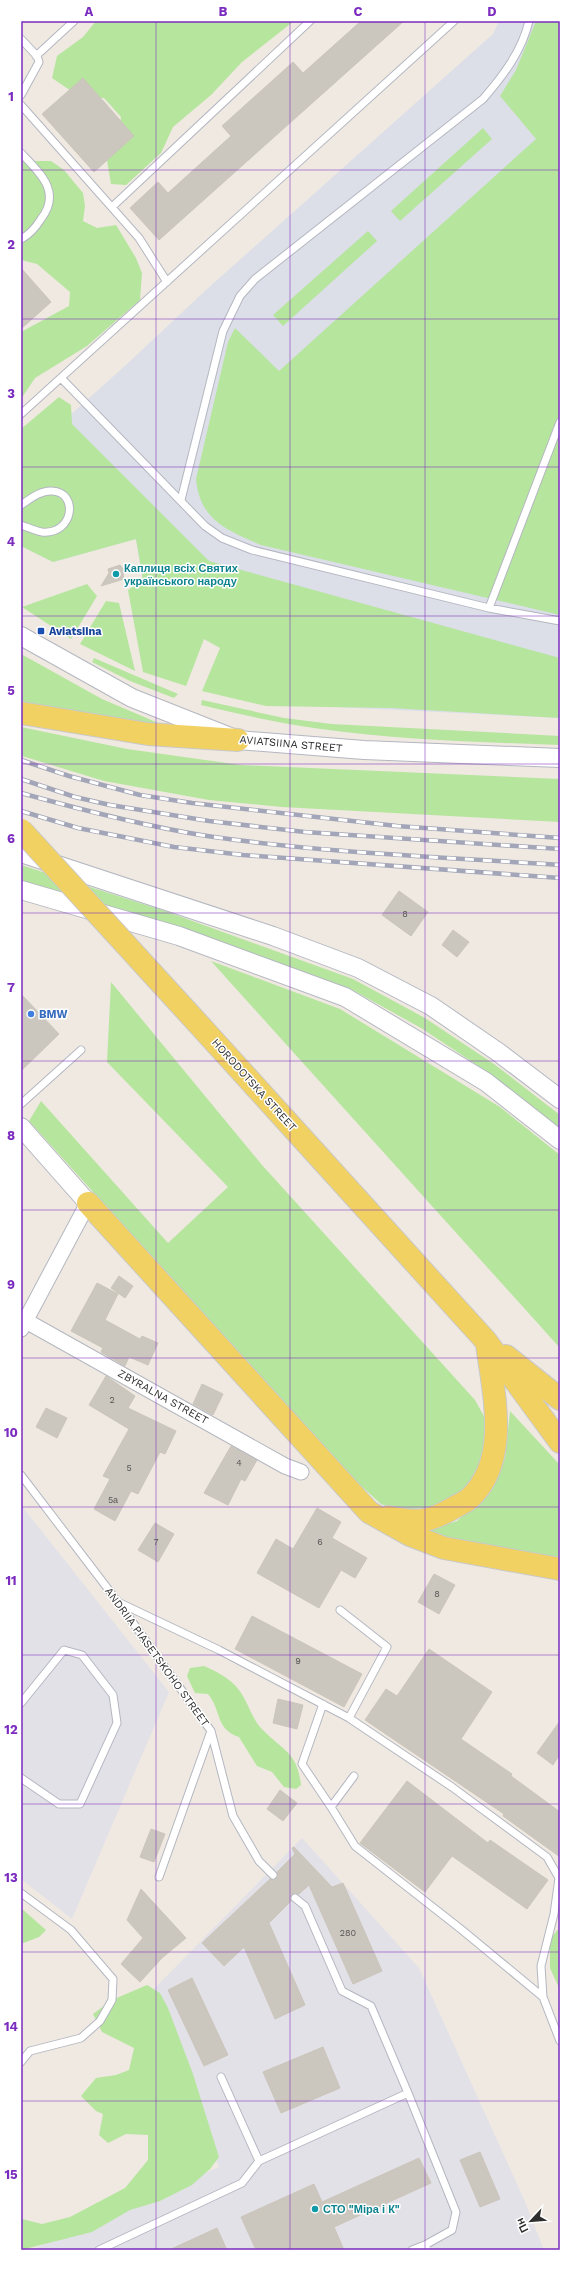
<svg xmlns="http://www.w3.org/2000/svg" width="581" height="2271" font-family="'Work Sans',sans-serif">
<rect width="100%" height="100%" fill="#efe9e1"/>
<path fill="#e3e1e8" d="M 21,1505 L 169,1692 L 72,1919 L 21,1879 Z
M 302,1838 L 419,1968 L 523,2197 L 544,2250 L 31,2250 L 219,2167 L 173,2041 L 149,1994 Z"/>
<path fill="#dcdee8" d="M 499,21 L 560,21 L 560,718 L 335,707 L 147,608 L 136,539 L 53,562 L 21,546 L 21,450 L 67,418 L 127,364 L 206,290 L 493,34 Z"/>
<path fill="#b6e59e" d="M 96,21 L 294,21 L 242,62 L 211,95 L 173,127 L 161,153 L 126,185 L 111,184 L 107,160 L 118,141 L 121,117 L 104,98 L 80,97 L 52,78 L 57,56 L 83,37 Z
M 536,21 L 560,21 L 560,615 L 261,545 C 226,530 200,520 196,479 L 228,342 L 235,328 L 279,371 L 536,139 L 500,96 L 516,70 Z
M 483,128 L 492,139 L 400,221 L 391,211 Z
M 23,161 L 51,161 L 64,170 L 83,193 L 85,206 L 83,221 L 97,228 L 116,225 L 136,258 L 142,273 L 140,300 L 87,346 L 35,378 L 21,399 L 21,332 L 69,306 L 70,292 L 37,264 L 21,260 L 21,164 Z
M 368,231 L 377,241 L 283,326 L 273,315 Z
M 59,397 L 71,405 L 72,424 L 209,561 L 560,658 L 560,718 L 391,708 L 266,706 L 202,691 L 220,648 L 204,639 L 186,686 L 143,672 L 128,590 L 143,580 L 136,539 L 53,562 L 21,546 L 21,429 Z
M 87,584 L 97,596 L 71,639 L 22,607 Z
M 106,601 L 119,603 L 135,671 L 80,644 Z
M 21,654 L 102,699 L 170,728 L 21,702 Z
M 94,658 L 178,694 L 174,698 L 130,681 L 92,662 Z
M 202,700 L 284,718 L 332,724 L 560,736 L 560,745 C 480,742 400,740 321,729 C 280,723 241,715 201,705 Z
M 21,727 L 127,749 L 241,765 L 560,779 L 560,822 L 282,807 L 209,800 L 104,781 L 22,756 Z
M 21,865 L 165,911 L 353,979 L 425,1018 L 494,1064 L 560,1115 L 560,1129 L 489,1073 L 421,1028 L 349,988 L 164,922 L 21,881 Z
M 211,961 L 340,1009 L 500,1107 L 560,1155 L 560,1348 Z
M 111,982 L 262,1165 L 475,1400 L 486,1420 L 484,1457 L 466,1488 L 437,1507 L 399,1510 L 381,1504 L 347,1473 L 29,1121 L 41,1101 L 168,1243 L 228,1187 L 107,1062 Z
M 510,1411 L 560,1465 L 560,1558 L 476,1545 L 426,1531 L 457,1521 L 494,1486 L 505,1458 Z
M 204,1666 C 217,1672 230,1678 239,1690 C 248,1702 251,1716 260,1727 C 281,1750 297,1750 301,1785 L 296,1789 L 284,1787 L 272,1772 L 257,1766 L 239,1737 C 215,1729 222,1711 208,1694 L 195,1693 L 187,1676 L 190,1668 Z
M 21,1908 L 46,1930 L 39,1937 L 21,1944 Z
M 560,1927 L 560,1990 L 550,1968 L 550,1939 Z
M 147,1985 L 160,1993 L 168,2008 L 193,2074 L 219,2157 L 210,2169 L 192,2185 L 160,2201 L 130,2210 L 92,2232 L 21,2250 L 22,2219 L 42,2224 L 70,2217 L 125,2188 L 148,2160 L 148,2135 L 126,2134 L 108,2143 L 99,2135 L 103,2114 L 96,2111 L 81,2096 L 96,2078 L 116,2075 L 129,2070 L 134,2048 L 102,2032 L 93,2014 L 112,2000 Z"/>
<path fill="#cbc7bf" stroke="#cbc5ba" d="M 361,21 L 404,21 L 159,240 L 130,208 L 158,182 L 168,193 L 231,136 L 222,126 L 293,62 L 303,73 Z
M 83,78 L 134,136 L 94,172 L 42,114 Z
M 21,268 L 51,302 L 21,329 Z
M 120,565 L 125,571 L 123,575 L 124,579 L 101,586 L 109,573 L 108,569 Z
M 399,891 L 428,912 L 411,936 L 382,915 Z
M 453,930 L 469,942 L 457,957 L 442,945 Z
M 21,994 L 59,1034 L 21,1071 Z
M 119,1276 L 133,1286 L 125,1298 L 111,1288 Z
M 97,1283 L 118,1294 L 105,1320 L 140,1339 L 142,1336 L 158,1343 L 148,1365 L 129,1357 L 125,1366 L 101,1352 L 103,1348 L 71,1331 Z
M 106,1376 L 135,1396 L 128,1408 L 176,1431 L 165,1454 L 160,1452 L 138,1494 L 131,1491 L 115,1521 L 94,1509 L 110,1479 L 103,1476 L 129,1429 L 89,1405 Z
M 202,1384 L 223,1394 L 213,1415 L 193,1404 Z
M 46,1408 L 67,1418 L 57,1438 L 36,1427 Z
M 231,1446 L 257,1460 L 245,1481 L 241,1479 L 228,1505 L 204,1493 Z
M 317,1508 L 341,1522 L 332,1538 L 367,1558 L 355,1578 L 341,1570 L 319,1608 L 257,1573 L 276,1539 L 293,1549 Z
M 155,1523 L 174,1534 L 158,1562 L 138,1550 Z
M 434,1574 L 455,1585 L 439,1614 L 418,1602 Z
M 252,1616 L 362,1674 L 344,1707 L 235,1649 Z
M 429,1649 L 492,1692 L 461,1739 L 512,1774 L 511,1776 L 560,1812 L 560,1857 L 503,1816 L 504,1814 L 365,1720 L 386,1689 L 397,1696 Z
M 278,1699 L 303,1705 L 297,1729 L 273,1723 Z
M 560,1721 L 560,1754 L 553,1765 L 537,1753 Z
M 407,1781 L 488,1843 L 490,1840 L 548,1880 L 527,1909 L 452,1856 L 425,1892 L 360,1843 Z
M 280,1790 L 297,1803 L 283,1821 L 267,1809 Z
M 151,1829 L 165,1834 L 154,1862 L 140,1857 Z
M 294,1847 L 332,1887 L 343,1883 L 382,1971 L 353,1984 L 309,1885 L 299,1894 L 291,1895 L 291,1901 L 269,1923 L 305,2005 L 275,2019 L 244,1947 L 224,1966 L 202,1943 L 270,1879 L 277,1878 L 277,1872 L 295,1854 L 292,1848 Z
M 141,1889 L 186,1938 L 162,1958 L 140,1982 L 121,1964 L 143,1938 L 127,1920 Z
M 192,1978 L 228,2055 L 204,2066 L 168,1990 Z
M 323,2047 L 340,2088 L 281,2113 L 263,2072 Z
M 480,2152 L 500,2199 L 480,2207 L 460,2160 Z
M 419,2158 L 431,2183 L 334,2227 L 344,2250 L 256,2250 L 241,2217 L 314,2184 L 322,2202 Z
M 217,2228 L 227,2250 L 169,2250 Z"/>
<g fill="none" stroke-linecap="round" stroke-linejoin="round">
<g stroke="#b4b7c1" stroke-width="9">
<path id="service" d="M 21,39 L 37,56 L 39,62 L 21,95
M 36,56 L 74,21
M 21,105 L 139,238 L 167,282
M 21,153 C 40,173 62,192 41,219 C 36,227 29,235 21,239
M 112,207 L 310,21
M 61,378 L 205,526 L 222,538 L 252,550 L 489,608 L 560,621
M 21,414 L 454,21
M 181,500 L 223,331 L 240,296 L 255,279 L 483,99 C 503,76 522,51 529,21
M 21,505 C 30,499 41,490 52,491 C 79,492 74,535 42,532 C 35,531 27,527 21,525
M 489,608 L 560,422
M 21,1104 L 81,1050
M 21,1475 L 118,1602 L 211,1731 L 233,1816 L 259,1861 L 273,1875
M 120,1603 L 219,1650 L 349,1718 L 387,1647 L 340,1610
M 21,1703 L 64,1650 L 82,1655 L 113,1695 L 117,1723 L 80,1804 L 59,1804 L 21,1778
M 323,1704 L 302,1764 L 331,1807 L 354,1776
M 349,1718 L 452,1787 L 547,1857 L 559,1878 L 554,1914 L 541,1966 L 543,1997
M 331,1807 L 355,1846 L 462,1930 L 543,1997 L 560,2041
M 159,1877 L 211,1731
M 21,1893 L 71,1930 L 113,1979 L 112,2000 L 100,2021 L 81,2038 L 30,2051 L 21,2062
M 295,1898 L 305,1906 L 342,1991 L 371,2006 L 408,2093
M 221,2077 L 259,2161 L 408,2093 L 456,2212 L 452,2230 L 425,2245 L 427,2250
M 99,2250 L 242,2183 L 259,2161
M 412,2250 L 425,2245"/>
</g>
<g stroke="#b4b7c1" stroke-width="17">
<path id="minor" d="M 26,1321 L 285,1466 L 301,1472
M 21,1329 L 88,1203"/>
</g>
<g stroke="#b4b7c1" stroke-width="20">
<path id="tertiary" d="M 21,636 L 132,698 L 238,740 L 364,750 L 560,758
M 21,853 L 273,936 L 358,968 L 431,1006 L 498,1052 L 560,1099
M 21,890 L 179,936 L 345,997 L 486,1082 L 560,1140
M 21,1127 L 88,1203"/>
</g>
<g stroke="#c9c9c9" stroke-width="24">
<path id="primary" d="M 21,713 L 148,734 L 238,740
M 203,1029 L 486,1341 L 560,1442
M 88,1203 L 369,1512 L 410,1535 L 444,1548 L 560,1569
M 506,1356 L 560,1399
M 388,1517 C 418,1523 428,1523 455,1507 C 460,1504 466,1502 470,1498 C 511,1459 493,1392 487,1344"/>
</g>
<use href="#service" stroke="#fff" stroke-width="7"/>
<use href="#minor" stroke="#fff" stroke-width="15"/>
<use href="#tertiary" stroke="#fff" stroke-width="18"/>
<use href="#primary" stroke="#f2d163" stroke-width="22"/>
<g stroke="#a3a6b8" stroke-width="4.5">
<path id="rail" d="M 21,760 L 69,776 L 140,795 L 192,803 L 397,826 L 560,838
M 21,779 L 75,797 L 110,805 L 209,821 L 305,832 L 560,849
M 21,793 C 82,810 144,826 207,836 C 324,853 442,857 560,865
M 21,811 L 78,828 L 174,847 L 243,855 L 560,878"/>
</g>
<use href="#rail" stroke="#fff" stroke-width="3" stroke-dasharray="9" stroke-linecap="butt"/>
<g stroke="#c9c9c9" stroke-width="24" stroke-linecap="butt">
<path id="primary-bridge" d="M 21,830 L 203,1029"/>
</g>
<use href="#primary-bridge" stroke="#f2d163" stroke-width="22"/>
</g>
<path fill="none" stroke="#7b2cbf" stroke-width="1" stroke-opacity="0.55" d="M 156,21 L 156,2250M 290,21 L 290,2250M 425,21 L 425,2250M 21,170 L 560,170M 21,319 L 560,319M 21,467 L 560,467M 21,616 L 560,616M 21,764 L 560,764M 21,913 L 560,913M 21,1061 L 560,1061M 21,1210 L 560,1210M 21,1358 L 560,1358M 21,1507 L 560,1507M 21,1655 L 560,1655M 21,1804 L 560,1804M 21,1952 L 560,1952M 21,2101 L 560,2101"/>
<g fill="#0f9aa8" stroke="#fff" stroke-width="1.5">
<circle cx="116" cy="574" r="4"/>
<circle cx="315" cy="2209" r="4"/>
</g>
<rect fill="#1a4fb4" stroke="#fff" stroke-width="1.5" x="37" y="627" width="8" height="8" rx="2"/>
<circle fill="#3f7fe0" stroke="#fff" stroke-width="1.5" cx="31" cy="1014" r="4"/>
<g text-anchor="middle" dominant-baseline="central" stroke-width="3" stroke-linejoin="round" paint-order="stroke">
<g font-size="9" fill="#555452">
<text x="405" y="914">8</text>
<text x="112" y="1400">2</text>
<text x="239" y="1463">4</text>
<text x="129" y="1468">5</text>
<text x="113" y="1500">5а</text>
<text x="156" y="1542">7</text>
<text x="320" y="1542">6</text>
<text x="437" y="1594">8</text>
<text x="298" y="1661">9</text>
<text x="348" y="1933">280</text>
</g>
<g font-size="11" font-weight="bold" fill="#0d838f" stroke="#fff" text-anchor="start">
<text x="124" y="568">Каплиця всіх Святих<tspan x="124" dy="13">українського народу</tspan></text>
<text x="323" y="2209">СТО "Міра і К"</text>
</g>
<g font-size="11" font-weight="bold" fill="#164399" stroke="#fff" text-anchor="start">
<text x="49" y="631">Aviatsiina</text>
</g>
<g font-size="11" fill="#2e2e2e" stroke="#fff">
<text transform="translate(291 744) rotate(5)">AVIATSIINA STREET</text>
<text transform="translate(254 1085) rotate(48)">HORODOTSKA STREET</text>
<text transform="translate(163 1397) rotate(29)">ZBYRALNA STREET</text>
<text transform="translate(157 1657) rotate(54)">ANDRIIA PIASETSKOHO STREET</text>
</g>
<g font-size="11" font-weight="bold" fill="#366cbe" stroke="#fff" text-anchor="start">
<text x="39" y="1014">BMW</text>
</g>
</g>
<rect width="581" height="2271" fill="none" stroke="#ffffff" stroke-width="44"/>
<g transform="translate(531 2221) rotate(244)" stroke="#ffffff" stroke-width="3" paint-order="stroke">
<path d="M0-3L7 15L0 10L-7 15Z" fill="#2e2e2e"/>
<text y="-6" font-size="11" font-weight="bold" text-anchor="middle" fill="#2e2e2e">Пн</text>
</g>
<rect x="22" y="22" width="537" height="2227" fill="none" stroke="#7b2cbf" stroke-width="1.5"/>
<g font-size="13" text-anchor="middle" font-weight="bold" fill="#7b2cbf">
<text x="89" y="16">A</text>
<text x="223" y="16">B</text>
<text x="358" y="16">C</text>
<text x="492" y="16">D</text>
<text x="11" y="101">1</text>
<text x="11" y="249">2</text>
<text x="11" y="398">3</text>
<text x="11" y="546">4</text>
<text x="11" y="695">5</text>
<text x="11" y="843">6</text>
<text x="11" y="992">7</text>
<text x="11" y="1140">8</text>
<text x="11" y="1289">9</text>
<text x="11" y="1437">10</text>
<text x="11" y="1585">11</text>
<text x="11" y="1734">12</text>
<text x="11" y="1882">13</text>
<text x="11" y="2031">14</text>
<text x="11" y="2179">15</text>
</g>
</svg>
